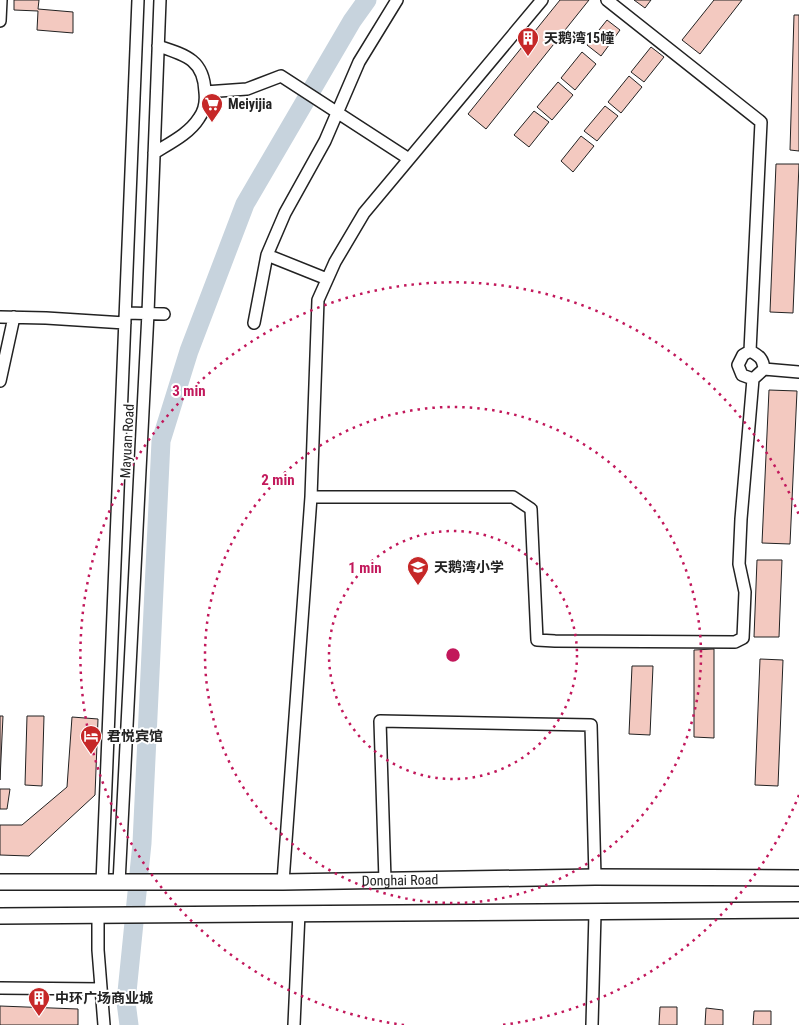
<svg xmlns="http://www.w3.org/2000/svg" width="799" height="1025" font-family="'Roboto Condensed','Noto Sans SC',sans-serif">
<rect width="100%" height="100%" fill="#fff"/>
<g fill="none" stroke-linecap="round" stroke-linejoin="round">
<path stroke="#c7d3dd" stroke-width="19" d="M 129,1025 L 126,1002 L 142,843 L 161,441 L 189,351 L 245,204 L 352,21 L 367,0"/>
</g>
<path fill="#f3c9c0" stroke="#222" d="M 14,0 L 39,0 L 38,9 L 73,12 L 73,33 L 37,30 L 38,11 L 14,10 Z
M 560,0 L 589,0 L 486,129 L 468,114 Z
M 634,0 L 651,0 L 645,8 Z
M 714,0 L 742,0 L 700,54 L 682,40 Z
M 794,15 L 799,15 L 799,151 L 790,150 Z
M 607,20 L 620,30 L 601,56 L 587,45 Z
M 651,47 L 664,57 L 644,82 L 631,72 Z
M 582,52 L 596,64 L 575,90 L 561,78 Z
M 629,76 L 642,87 L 621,113 L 608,102 Z
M 558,82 L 573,95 L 552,120 L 537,107 Z
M 605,106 L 618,116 L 597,141 L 584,131 Z
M 534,111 L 549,122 L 529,147 L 514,135 Z
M 581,136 L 594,146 L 573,172 L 561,161 Z
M 776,164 L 799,164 L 793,313 L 770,312 Z
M 769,390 L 797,391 L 790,544 L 762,543 Z
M 757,560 L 782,560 L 779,637 L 754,637 Z
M 714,649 L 714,738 L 694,737 L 694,650 Z
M 760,659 L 783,660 L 778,786 L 755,785 Z
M 632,666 L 653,666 L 650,735 L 629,734 Z
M 0,716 L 3,716 L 0,780 Z
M 27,716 L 44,716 L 42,786 L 25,785 Z
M 72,717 L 98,719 L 95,795 L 29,856 L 0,855 L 0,825 L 22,825 L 67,787 Z
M 0,789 L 10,789 L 7,809 L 0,809 Z
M 0,1006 L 78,1009 L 78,1025 L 0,1025 Z
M 660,1007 L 677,1007 L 677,1025 L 659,1025 Z
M 706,1008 L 723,1010 L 723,1025 L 705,1025 Z
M 754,1011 L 771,1011 L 771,1025 L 753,1025 Z"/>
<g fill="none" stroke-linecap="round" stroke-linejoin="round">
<g stroke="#222" stroke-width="14">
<path id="minor" d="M 607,0 L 761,122 L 750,351
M 0,21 L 1,0
M 205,92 L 247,89 L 281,76 L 409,159
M 154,153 C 170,143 189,134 199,118 C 205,110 206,101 205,92 C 204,60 186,55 158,46
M 267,255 L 327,279
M 126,313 L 164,314
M 0,317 L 46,318 L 125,323
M 254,323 L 267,255 L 285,213 L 325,141 L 359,62 L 397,0
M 750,351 C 760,356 763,359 764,369 L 753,379 L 742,375 L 738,365 L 743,355 Z
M 764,369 L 799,372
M 0,381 L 14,317
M 311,497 L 513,497 L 531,509 L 537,640 L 555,641 L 735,642 L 743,638 L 745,592 L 739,564 L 741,519 L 753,379
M 385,880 L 380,721 L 591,725 L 595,877
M 283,882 L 311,497 L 318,300 L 335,262 L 364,213 L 542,0
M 102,883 L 138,0
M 119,883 L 148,313 L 160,0
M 98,915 L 98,950 L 104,1025
M 0,988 L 101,989
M 294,1025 L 299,913
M 592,1025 L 595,913"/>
</g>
<g stroke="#222" stroke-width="18">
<g id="major">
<path id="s1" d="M 0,882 L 283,882 L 595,877 L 799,878"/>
<path d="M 0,916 L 799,910"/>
</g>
</g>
<use href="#minor" stroke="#fff" stroke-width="11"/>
<use href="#major" stroke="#fff" stroke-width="15"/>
</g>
<g fill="none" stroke="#c2185b" stroke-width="2.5" stroke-dasharray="2.5 5">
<circle cx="453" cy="655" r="124"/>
<circle cx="453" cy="655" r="248"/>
<path d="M799 795A373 373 0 0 1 502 1025M404 1025A373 373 0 1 1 799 515"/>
</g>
<defs>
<g id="building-pin" transform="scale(1.125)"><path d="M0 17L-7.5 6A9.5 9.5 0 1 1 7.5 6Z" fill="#c62828" stroke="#fff"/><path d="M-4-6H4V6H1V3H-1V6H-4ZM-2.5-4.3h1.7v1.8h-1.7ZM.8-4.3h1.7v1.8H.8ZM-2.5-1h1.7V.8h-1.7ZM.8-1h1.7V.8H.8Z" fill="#fff"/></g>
<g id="supermarket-pin" transform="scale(1.125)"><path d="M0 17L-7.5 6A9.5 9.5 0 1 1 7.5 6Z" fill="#c62828" stroke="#fff"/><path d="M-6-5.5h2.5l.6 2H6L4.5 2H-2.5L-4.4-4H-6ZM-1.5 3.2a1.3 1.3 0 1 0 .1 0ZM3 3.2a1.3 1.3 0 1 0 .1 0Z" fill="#fff"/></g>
<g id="school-pin" transform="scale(1.125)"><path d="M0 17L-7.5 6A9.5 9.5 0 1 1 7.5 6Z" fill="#c62828" stroke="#fff"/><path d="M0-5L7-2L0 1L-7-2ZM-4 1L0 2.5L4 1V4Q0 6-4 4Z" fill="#fff"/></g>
<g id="hotel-pin" transform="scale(1.125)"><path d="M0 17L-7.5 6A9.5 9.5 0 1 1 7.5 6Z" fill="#c62828" stroke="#fff"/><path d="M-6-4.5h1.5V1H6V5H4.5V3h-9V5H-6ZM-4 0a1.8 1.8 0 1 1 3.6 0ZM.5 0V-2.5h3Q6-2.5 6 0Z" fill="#fff"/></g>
</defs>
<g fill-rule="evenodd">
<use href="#building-pin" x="528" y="38"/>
<use href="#supermarket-pin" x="212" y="104"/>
<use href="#school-pin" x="418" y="567"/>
<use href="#hotel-pin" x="91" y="736"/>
<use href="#building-pin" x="39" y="998"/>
</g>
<g text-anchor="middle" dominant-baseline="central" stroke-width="4" stroke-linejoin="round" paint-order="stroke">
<g font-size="14" font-weight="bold" fill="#222" stroke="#fff" text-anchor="start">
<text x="544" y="38">天鹅湾15幢</text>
<text x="228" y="104">Meiyijia</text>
<text x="434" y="567">天鹅湾小学</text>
<text x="107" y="736">君悦宾馆</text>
<text x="55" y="998">中环广场商业城</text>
</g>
<g font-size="14" fill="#222" stroke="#fff">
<text transform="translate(127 441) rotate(-87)">Mayuan Road</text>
<text stroke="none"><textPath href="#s1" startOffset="400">Donghai Road</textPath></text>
</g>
</g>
<circle cx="453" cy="655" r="8" fill="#c2185b" stroke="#fff" stroke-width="2.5"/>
<g font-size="15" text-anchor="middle" font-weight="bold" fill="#c2185b" stroke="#fff" stroke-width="4" stroke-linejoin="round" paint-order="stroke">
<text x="189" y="396">3 min</text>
<text x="278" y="485">2 min</text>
<text x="365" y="573">1 min</text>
</g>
</svg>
